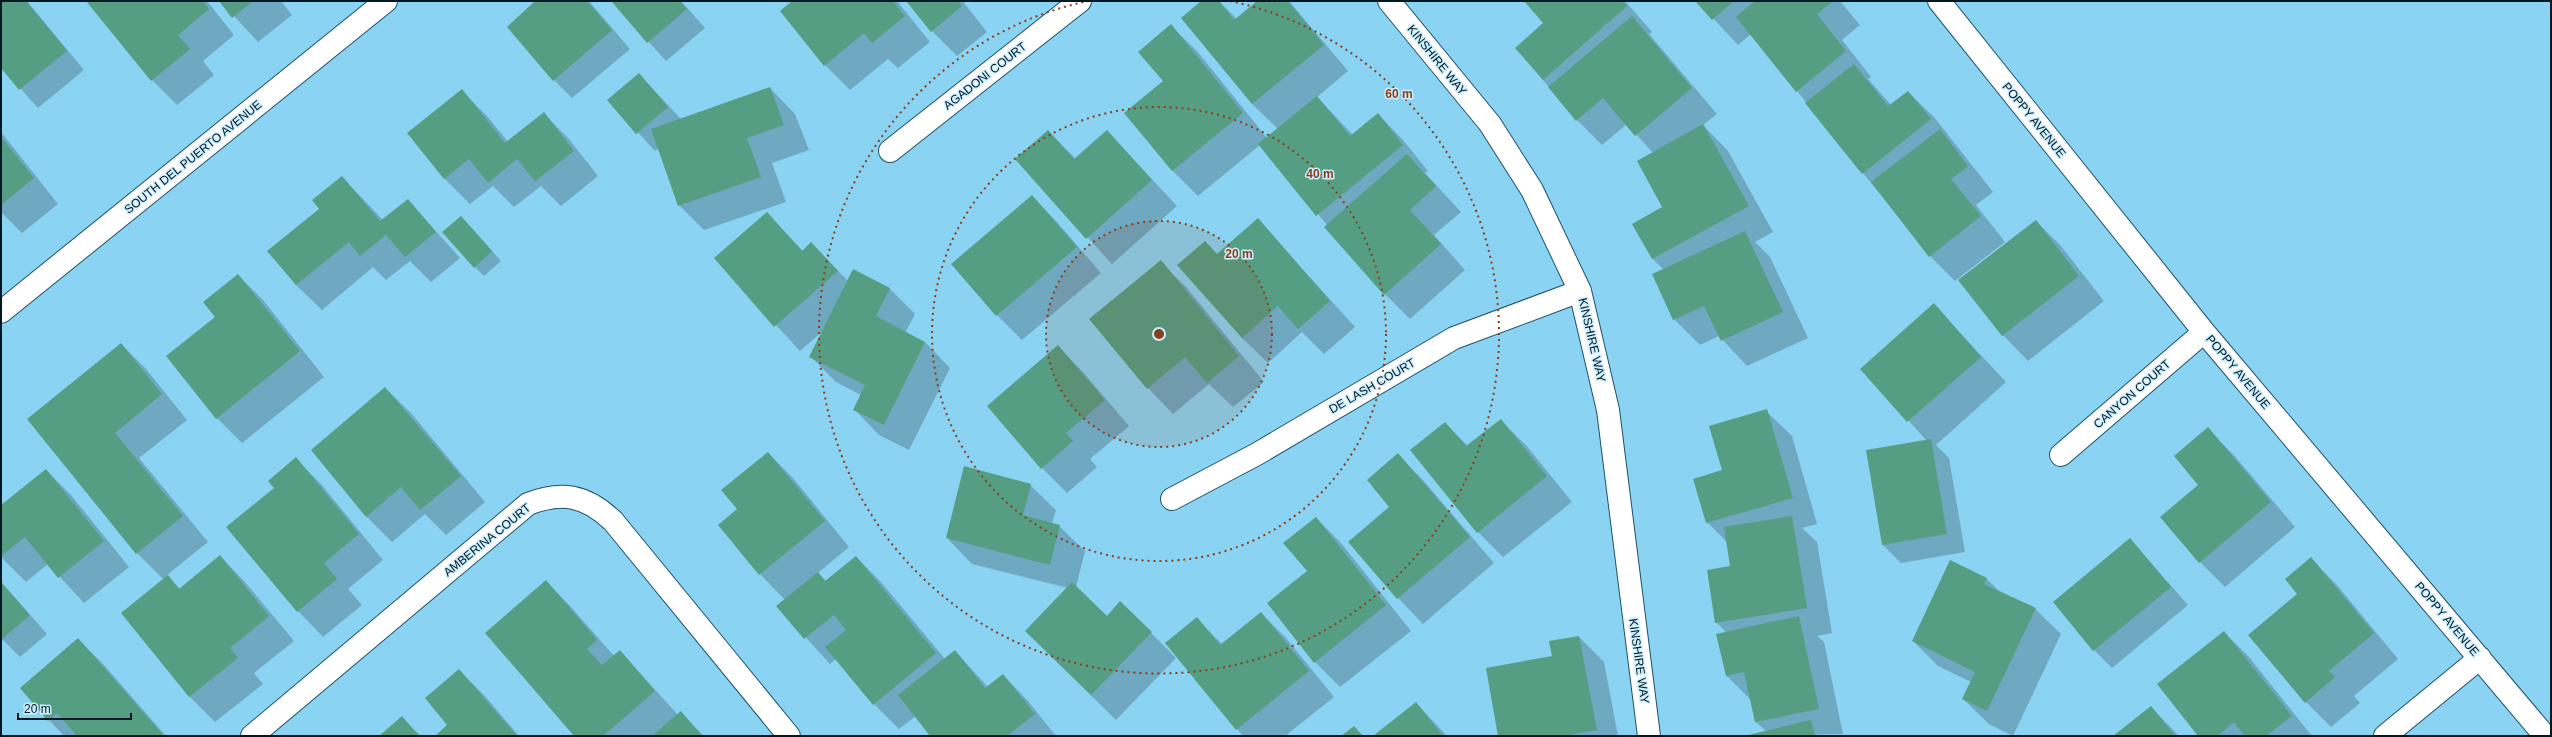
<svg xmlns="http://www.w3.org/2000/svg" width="2552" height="737" font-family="Arial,sans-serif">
<rect width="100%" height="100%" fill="#8bd3f2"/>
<path fill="#0003" d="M 1,1 L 27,1 L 84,70 L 38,108 L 1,67 Z
M 88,1 L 207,1 L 234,35 L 203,61 L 214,75 L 177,105 L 152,80 Z
M 220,1 L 281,1 L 292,15 L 258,42 Z
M 536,1 L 589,1 L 630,49 L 572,98 L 554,80 Z
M 612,1 L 681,1 L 705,28 L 666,61 Z
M 794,1 L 897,1 L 930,42 L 898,68 L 888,59 L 850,90 L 825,65 Z
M 907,1 L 966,1 L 964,3 L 987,32 L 957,56 L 932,31 Z
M 1203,1 L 1219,1 L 1237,19 L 1259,1 L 1289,1 L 1348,71 L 1317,97 L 1353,135 L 1378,114 L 1403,140 L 1428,171 L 1425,173 L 1461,212 L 1434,235 L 1465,270 L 1410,319 L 1385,294 L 1260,145 L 1198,196 L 1173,171 L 1125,113 L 1165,81 L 1171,26 L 1197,51 L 1267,138 L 1278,129 L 1252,104 L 1182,18 Z
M 1525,1 L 1625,1 L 1652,32 L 1649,34 L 1717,114 L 1703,125 L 1728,151 L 1773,232 L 1755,242 L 1770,257 L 1808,338 L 1747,366 L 1719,336 L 1700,345 L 1674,319 L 1664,270 L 1653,259 L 1633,224 L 1664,207 L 1653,153 L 1627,124 L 1602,145 L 1577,120 L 1516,48 L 1544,23 Z
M 1697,1 L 1840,1 L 1860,25 L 1842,40 L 1871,77 L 1868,79 L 1891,105 L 1908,92 L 1934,117 L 1993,192 L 1976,205 L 2005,242 L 1955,281 L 1930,256 L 1751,34 L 1738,45 Z
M 639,74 L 681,119 L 770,88 L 795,114 L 809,150 L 772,163 L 786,202 L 704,230 L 679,205 L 659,148 L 655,151 L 608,100 Z
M 462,91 L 487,116 L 508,142 L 544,114 L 569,139 L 598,176 L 561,206 L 541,186 L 514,207 L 493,186 L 470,204 L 445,179 L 409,133 Z
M 1048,131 L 1076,159 L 1107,131 L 1177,206 L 1112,264 L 1017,160 Z
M 1,132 L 58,204 L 22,233 L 1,212 Z
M 342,177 L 383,220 L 408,200 L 460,258 L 431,282 L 410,261 L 386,280 L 373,267 L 322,310 L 296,285 L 269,251 L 321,209 Z
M 1032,196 L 1057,222 L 1101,273 L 1022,340 L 997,315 Z
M 767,213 L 803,251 L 811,243 L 848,281 L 854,270 L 890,289 L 915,314 L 905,333 L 925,342 L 950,368 L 909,450 L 879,435 L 854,409 L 861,395 L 836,382 L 811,357 L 823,331 L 800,351 L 715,259 Z
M 1258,220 L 1355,327 L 1324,354 L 1302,332 L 1268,363 L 1242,338 L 1218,255 Z
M 2036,221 L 2061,246 L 2104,301 L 2028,361 L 2003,335 Z
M 470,226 L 501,261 L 484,276 L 475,267 Z
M 1160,262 L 1186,287 L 1264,382 L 1233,407 L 1209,384 L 1173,414 L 1148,388 Z
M 238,275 L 263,300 L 324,377 L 242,443 L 217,418 L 216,318 Z
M 1934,305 L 2006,382 L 1936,445 L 1949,458 L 1965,552 L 1901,563 L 1883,545 L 1927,441 L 1862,369 Z
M 121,344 L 146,369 L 187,420 L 139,458 L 208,542 L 167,575 L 180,589 L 220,556 L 245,582 L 294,641 L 254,673 L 263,684 L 215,722 L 190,697 L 122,613 L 164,580 L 137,553 L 28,420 Z
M 1058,347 L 1083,372 L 1129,426 L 1090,459 L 1097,467 L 1067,493 L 1042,468 Z
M 385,388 L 411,413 L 485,502 L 446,535 L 425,514 L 392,542 L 366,516 Z
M 1766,411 L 1792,436 L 1817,524 L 1802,528 L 1817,542 L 1832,633 L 1817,636 L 1824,642 L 1843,734 L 1751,736 L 1767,732 L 1756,722 L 1752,701 L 1726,675 L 1727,633 L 1716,622 L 1731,567 L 1727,542 L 1707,522 L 1724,471 Z
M 1500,420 L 1526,445 L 1572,502 L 1503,557 L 1478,532 L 1445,423 L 1468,446 Z
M 2207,429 L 2233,454 L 2295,527 L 2225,587 L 2200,562 L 2199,485 Z
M 768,453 L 793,478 L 849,547 L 818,573 L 826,581 L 856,557 L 881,582 L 945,659 L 955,651 L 988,687 L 1003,675 L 1028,701 L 1056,736 L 932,736 L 916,716 L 899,729 L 874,704 L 836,659 L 830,664 L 777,606 L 785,600 L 760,574 L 739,509 Z
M 1398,455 L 1423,480 L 1494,563 L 1423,624 L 1398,598 L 1350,542 L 1390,507 Z
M 296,459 L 321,484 L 383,560 L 348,589 L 362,605 L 323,637 L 298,611 L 275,488 Z
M 46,470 L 71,495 L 129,567 L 84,603 L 48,564 L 26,582 L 1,557 L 1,506 Z
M 1030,485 L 1056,510 L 1052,523 L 1059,526 L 1085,551 L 1076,587 L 1107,617 L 1151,633 L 1176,658 L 1116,720 L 1051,656 L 1068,588 L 972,564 L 947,538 Z
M 1316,518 L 1341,543 L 1411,631 L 1340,687 L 1315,662 Z
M 2130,539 L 2188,605 L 2112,668 L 2094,650 Z
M 2311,559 L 2336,584 L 2398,659 L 2354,696 L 2360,703 L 2331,727 L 2306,702 L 2299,594 Z
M 1950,561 L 1987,579 L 2000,592 L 2035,609 L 2061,634 L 2013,736 L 1989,724 L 1963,699 L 1971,682 L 1938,666 L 1913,641 Z
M 546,581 L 571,607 L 614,656 L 620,651 L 678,715 L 681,713 L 704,736 L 575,736 Z
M 1,582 L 47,634 L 20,657 L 1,638 Z
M 1261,613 L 1286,638 L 1334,697 L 1285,736 L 1243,736 L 1167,643 L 1197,619 L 1222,644 Z
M 2224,632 L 2249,657 L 2312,736 L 2199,736 Z
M 1579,637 L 1604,662 L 1618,736 L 1499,736 L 1553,657 Z
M 78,639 L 103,664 L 166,736 L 64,736 L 49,720 Z
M 459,670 L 484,695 L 519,736 L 436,736 L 449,725 Z
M 1416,703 L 1447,736 L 1375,736 Z
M 2151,707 L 2179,736 L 2115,736 Z
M 402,718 L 421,736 L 381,736 Z"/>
<path fill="#569e83" d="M 1,1 L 26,1 L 67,51 L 19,90 L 1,68 Z
M 86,1 L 203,1 L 209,9 L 178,35 L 190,49 L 151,81 Z
M 219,1 L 253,1 L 232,18 Z
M 535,1 L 587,1 L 612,30 L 553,81 L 507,27 Z
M 611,1 L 680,1 L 687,9 L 647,43 Z
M 792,1 L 893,1 L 905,16 L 872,43 L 864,33 L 824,66 L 780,11 Z
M 906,1 L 958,1 L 962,6 L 931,32 Z
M 1201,1 L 1219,1 L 1234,20 L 1257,1 L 1288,1 L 1324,45 L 1252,104 L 1181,18 Z
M 1524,1 L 1623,1 L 1627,6 L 1543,80 L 1515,48 L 1543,23 Z
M 1695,1 L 1734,1 L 1712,20 Z
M 1755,1 L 1833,1 L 1817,14 L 1846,51 L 1796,92 L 1736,17 Z
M 1632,16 L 1692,88 L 1635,136 L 1603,98 L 1576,121 L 1548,87 Z
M 1171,24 L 1243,113 L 1172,171 L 1124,113 L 1163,81 L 1138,52 Z
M 1854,64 L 1888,106 L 1908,91 L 1931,119 L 1862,174 L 1805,103 Z
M 639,73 L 668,107 L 636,134 L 607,100 Z
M 770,87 L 784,125 L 747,138 L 761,177 L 678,206 L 651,129 Z
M 462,89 L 505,143 L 544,112 L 574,151 L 535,181 L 517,159 L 488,183 L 469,159 L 444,179 L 407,133 Z
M 1317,96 L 1350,136 L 1378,113 L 1403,145 L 1316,216 L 1258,144 Z
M 1703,124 L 1749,206 L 1652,259 L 1632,224 L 1662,207 L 1637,161 Z
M 1940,129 L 1968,166 L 1951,179 L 1981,216 L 1929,257 L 1871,182 Z
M 1048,130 L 1074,159 L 1107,130 L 1152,180 L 1086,239 L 1015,159 Z
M 1,137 L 34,178 L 1,205 Z
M 1407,154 L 1436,186 L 1410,210 L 1441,244 L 1384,295 L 1324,227 Z
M 342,176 L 380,221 L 408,199 L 436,232 L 405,257 L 386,235 L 360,256 L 349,242 L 296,285 L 267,251 L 319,209 L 312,200 Z
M 1032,195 L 1077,247 L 996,316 L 951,264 Z
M 767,212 L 802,251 L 811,242 L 838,271 L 774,327 L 714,258 Z
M 461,216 L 492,251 L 474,268 L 442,232 Z
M 1258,218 L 1330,301 L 1298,329 L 1278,306 L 1242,338 L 1177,265 L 1205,241 L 1217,254 Z
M 2036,220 L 2079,276 L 2002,336 L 1958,280 Z
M 1745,231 L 1783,312 L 1721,341 L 1704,306 L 1673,320 L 1652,274 Z
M 1161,260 L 1239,356 L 1207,383 L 1185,357 L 1147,389 L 1089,319 Z
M 853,269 L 890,288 L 876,316 L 925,342 L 884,425 L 853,410 L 865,385 L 809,357 Z
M 238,274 L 300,351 L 216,419 L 166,356 L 215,317 L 203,302 Z
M 1934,303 L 1981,357 L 1907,422 L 1860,369 Z
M 121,343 L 162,394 L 115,433 L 183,516 L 136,554 L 27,419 Z
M 1058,345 L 1105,400 L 1066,433 L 1073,441 L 1041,469 L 987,406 Z
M 385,387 L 461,476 L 420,510 L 401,487 L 366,517 L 311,450 Z
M 1767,409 L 1793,498 L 1706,523 L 1693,479 L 1722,470 L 1709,426 Z
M 1501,419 L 1547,476 L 1477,533 L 1410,450 L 1445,422 L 1466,446 Z
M 2208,427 L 2271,502 L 2199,563 L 2160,517 L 2198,485 L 2174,456 Z
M 1931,439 L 1947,534 L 1882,545 L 1866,450 Z
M 768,452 L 825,521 L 759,575 L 718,525 L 737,509 L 721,490 Z
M 1398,453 L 1470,537 L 1397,599 L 1348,542 L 1389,507 L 1367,480 Z
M 296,457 L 359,534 L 324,563 L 337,579 L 297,612 L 226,527 L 274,488 L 268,481 Z
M 964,466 L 1031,484 L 1023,515 L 1060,525 L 1050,565 L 946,538 Z
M 46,469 L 104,541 L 58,578 L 25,537 L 1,556 L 1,505 Z
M 1792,516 L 1807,608 L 1715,623 L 1707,570 L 1730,566 L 1724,527 Z
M 1316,517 L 1386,605 L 1314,663 L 1267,603 L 1307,571 L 1283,543 Z
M 2130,538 L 2171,587 L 2093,651 L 2053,602 Z
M 220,555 L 269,616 L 230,648 L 238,658 L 189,697 L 121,613 L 168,575 L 179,589 Z
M 856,556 L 936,653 L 873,705 L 825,647 L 846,630 L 834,615 L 804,639 L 776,606 L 818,572 L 825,581 Z
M 2311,557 L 2374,633 L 2329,671 L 2335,677 L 2305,703 L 2248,635 L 2297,594 L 2285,579 Z
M 1950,560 L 1987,578 L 1984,584 L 2036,608 L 1987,711 L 1962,699 L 1975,672 L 1912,641 Z
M 546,580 L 597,640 L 587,649 L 602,665 L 620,650 L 655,691 L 603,736 L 574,736 L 485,633 Z
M 1,582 L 30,615 L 1,640 Z
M 1072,582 L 1107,616 L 1120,601 L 1152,632 L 1091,695 L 1025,631 Z
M 1261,612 L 1309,671 L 1236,730 L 1165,643 L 1197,617 L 1220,645 Z
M 1799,616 L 1819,709 L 1755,722 L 1744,672 L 1726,676 L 1716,634 Z
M 2224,631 L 2292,716 L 2266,736 L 2245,736 L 2234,722 L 2217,736 L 2198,736 L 2157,684 Z
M 1579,636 L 1597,730 L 1564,736 L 1498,736 L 1486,668 L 1552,656 L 1549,641 Z
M 78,638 L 164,736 L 77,736 L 57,713 L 48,721 L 20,688 Z
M 955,650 L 985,688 L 1003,674 L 1035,714 L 1007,736 L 930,736 L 898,695 Z
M 459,669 L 517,736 L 435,736 L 447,725 L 425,698 Z
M 1416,702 L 1443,736 L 1373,736 Z
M 2151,706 L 2175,736 L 2113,736 Z
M 681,711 L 702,736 L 652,736 Z
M 402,716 L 419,736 L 379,736 Z
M 1811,720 L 1815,736 L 1748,736 L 1748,735 Z
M 1354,726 L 1363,736 L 1341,736 Z"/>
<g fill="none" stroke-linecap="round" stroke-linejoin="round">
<g stroke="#1c5369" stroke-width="24">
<path id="minor" d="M 1389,1 L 1490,124 L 1532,190 L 1580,291 L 1608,410 L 1649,736
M 1939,1 L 2204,332 L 2545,736
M 890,151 L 1080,1
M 1,312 L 386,1
M 2061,455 L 2204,332
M 1172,499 L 1257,454 L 1454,338 L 1580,291
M 252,736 L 528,504 C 562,491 586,495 613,521 L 789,736
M 2385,736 L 2480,658"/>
</g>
<use href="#minor" stroke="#fff" stroke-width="22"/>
</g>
<circle cx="1159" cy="334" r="113" fill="#87411a" fill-opacity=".12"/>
<g fill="none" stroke="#87411a" stroke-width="2" stroke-dasharray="2 4">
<circle cx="1159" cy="334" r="113"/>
<circle cx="1159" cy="334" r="227"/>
<path d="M1230 1A340 340 0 1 1 1088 1"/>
</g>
<g text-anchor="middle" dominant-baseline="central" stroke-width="3" stroke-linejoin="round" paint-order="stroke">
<g font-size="12" fill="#001823" stroke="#cceefe">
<text transform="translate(1437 60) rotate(51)">KINSHIRE WAY</text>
<text transform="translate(985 76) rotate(-38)">AGADONI COURT</text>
<text transform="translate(2034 120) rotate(51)">POPPY AVENUE</text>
<text transform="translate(193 157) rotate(-39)">SOUTH DEL PUERTO AVENUE</text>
<text transform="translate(1592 340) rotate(77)">KINSHIRE WAY</text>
<text transform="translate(2238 372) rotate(50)">POPPY AVENUE</text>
<text transform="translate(1372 386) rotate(-30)">DE LASH COURT</text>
<text transform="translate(2132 394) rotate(-41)">CANYON COURT</text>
<text transform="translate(487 540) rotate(-39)">AMBERINA COURT</text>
<text transform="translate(2447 619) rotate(50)">POPPY AVENUE</text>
<text transform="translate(1639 661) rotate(82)">KINSHIRE WAY</text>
</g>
</g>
<circle cx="1159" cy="334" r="6" fill="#87411a" stroke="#cceefe" stroke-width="2"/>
<g font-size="12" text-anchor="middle" font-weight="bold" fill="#87411a" stroke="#cceefe" stroke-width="3" stroke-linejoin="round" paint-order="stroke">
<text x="1399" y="98">60 m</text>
<text x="1320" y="178">40 m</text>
<text x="1239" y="258">20 m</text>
</g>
<rect width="2552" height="737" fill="none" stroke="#001823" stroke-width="4"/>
<path d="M18 713v6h113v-6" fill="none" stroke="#001823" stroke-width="2"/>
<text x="24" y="713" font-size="12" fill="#001823" stroke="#cceefe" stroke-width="3" paint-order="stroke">20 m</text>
</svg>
